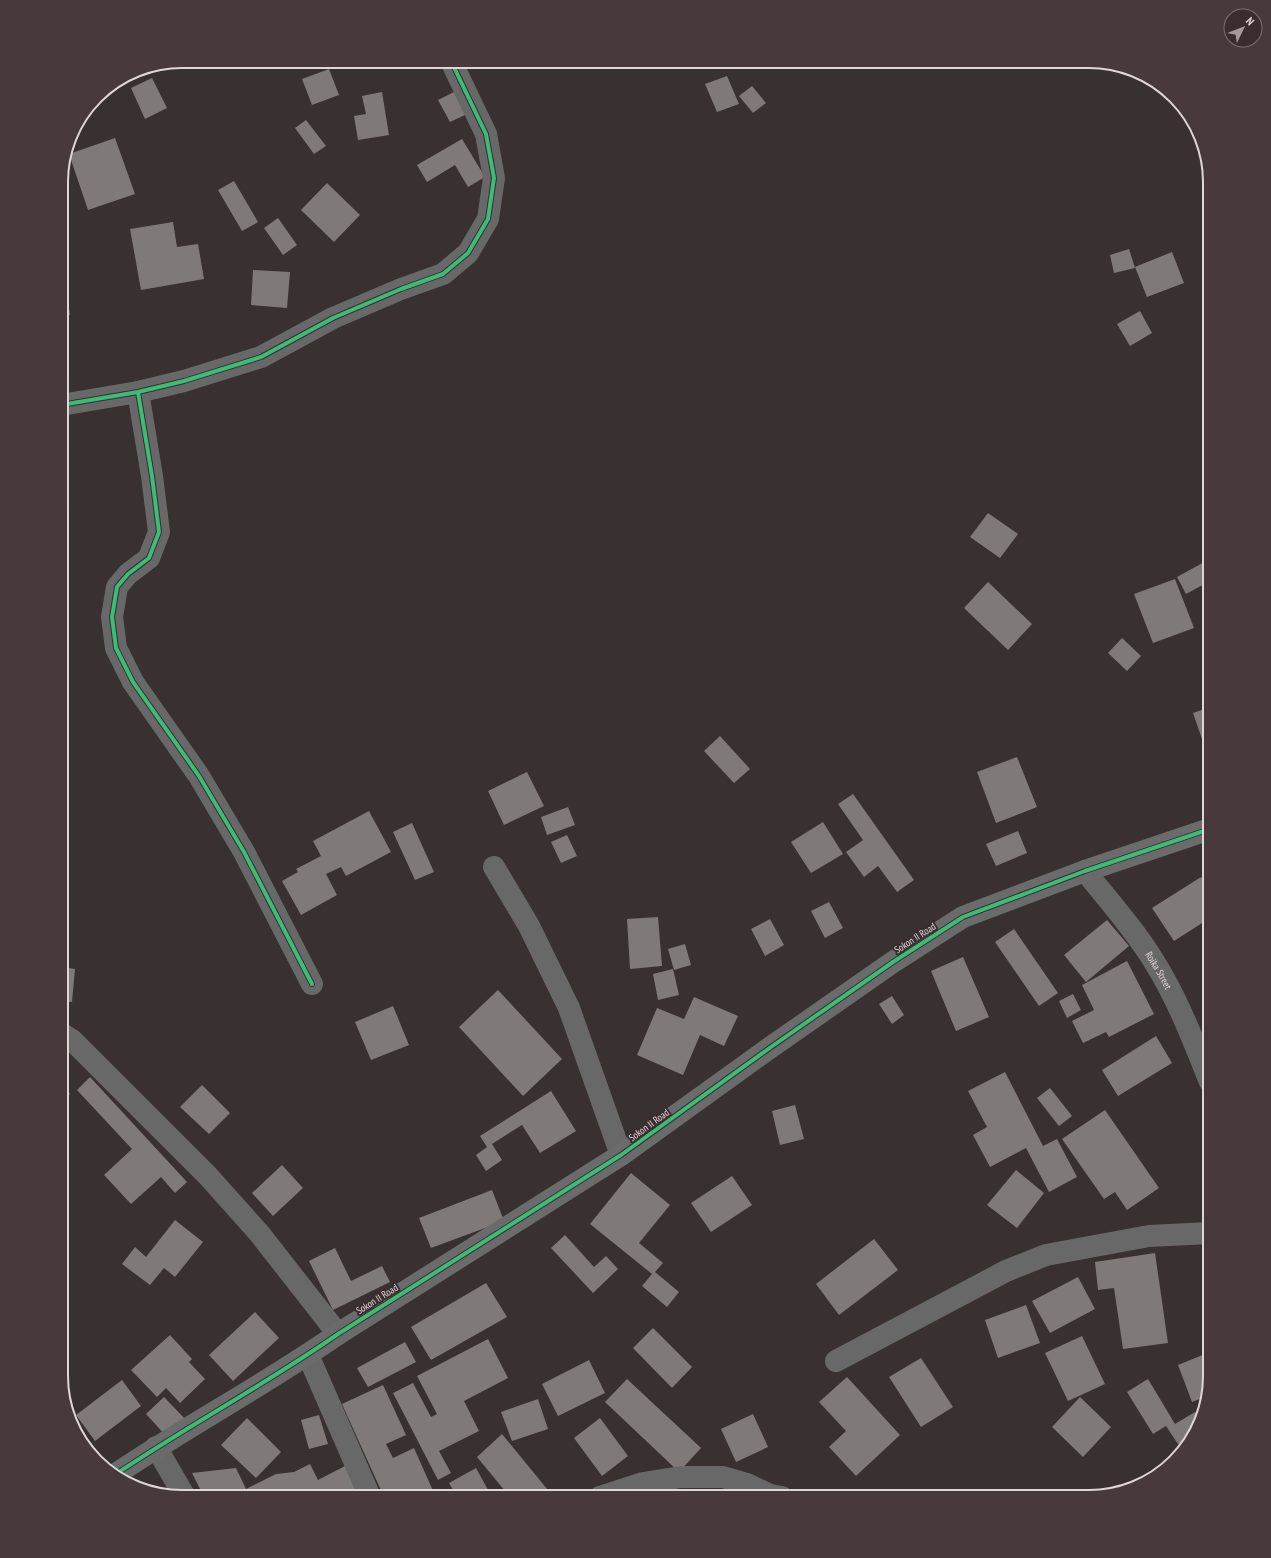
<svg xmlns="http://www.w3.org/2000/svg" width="1271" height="1558" font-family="'PT Sans Narrow',sans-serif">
<rect width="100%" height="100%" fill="#383031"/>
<path fill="#80797a" d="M 329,69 L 339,95 L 312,105 L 302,79 Z
M 727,76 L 739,104 L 717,112 L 705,84 Z
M 152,78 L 167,108 L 145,119 L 131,88 Z
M 752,86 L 766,103 L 753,113 L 739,96 Z
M 382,92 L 389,135 L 358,140 L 354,116 L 366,114 L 362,96 Z
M 454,92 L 465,115 L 450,122 L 438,100 Z
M 306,120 L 326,146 L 314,154 L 295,128 Z
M 115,138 L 135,194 L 88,210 L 69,154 Z
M 462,139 L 485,177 L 468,187 L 455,165 L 427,182 L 417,165 Z
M 234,181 L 258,222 L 242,231 L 218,190 Z
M 327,183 L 360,215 L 334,242 L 301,210 Z
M 278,218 L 297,245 L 283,255 L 264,228 Z
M 173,222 L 177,247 L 198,244 L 204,279 L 141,290 L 130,229 Z
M 1129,249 L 1135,268 L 1114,273 L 1110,255 Z
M 1172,252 L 1184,283 L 1147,297 L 1135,267 Z
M 253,270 L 290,272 L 287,308 L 251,305 Z
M 66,290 L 70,315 L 61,316 L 61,291 Z
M 1140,311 L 1152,333 L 1130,346 L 1117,324 Z
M 61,326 L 66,342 L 61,344 Z
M 988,513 L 1018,534 L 1000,558 L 970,537 Z
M 1208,560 L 1210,564 L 1210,581 L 1186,594 L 1177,577 Z
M 1175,579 L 1194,628 L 1153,643 L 1134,594 Z
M 988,582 L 1032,624 L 1008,650 L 964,608 Z
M 1122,638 L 1141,656 L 1127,671 L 1108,653 Z
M 1210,707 L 1210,762 L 1193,713 Z
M 720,736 L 750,769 L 734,783 L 704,751 Z
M 1017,757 L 1037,807 L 996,823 L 977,772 Z
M 527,772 L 544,806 L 504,825 L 488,791 Z
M 853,794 L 914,880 L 897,892 L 878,866 L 864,877 L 846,852 L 863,840 L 838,804 Z
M 568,807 L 575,825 L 547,835 L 541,817 Z
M 369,811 L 391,852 L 346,876 L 341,867 L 326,874 L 337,895 L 301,915 L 282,881 L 298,872 L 296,869 L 321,856 L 313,841 Z
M 823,822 L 843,854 L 811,873 L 791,842 Z
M 412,823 L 434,872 L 415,880 L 393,832 Z
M 1018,831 L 1027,853 L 996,866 L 986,844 Z
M 567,835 L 577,856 L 561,863 L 551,842 Z
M 1201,877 L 1210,890 L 1210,918 L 1174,941 L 1152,908 Z
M 829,902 L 843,928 L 825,938 L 811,911 Z
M 658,917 L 662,966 L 630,969 L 627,919 Z
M 770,919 L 784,945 L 765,956 L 751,929 Z
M 1107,920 L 1129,946 L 1086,982 L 1064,955 Z
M 1014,929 L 1058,993 L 1039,1006 L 995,942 Z
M 685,944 L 691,965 L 674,970 L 668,949 Z
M 963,957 L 989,1017 L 956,1031 L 931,971 Z
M 1127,961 L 1154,1014 L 1109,1037 L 1106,1032 L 1083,1043 L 1072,1021 L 1094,1010 L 1082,985 Z
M 61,967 L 75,969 L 72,1002 L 61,1001 Z
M 673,969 L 679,995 L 658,1000 L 653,974 Z
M 498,990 L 562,1059 L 523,1096 L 459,1027 Z
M 1073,994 L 1081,1010 L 1067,1018 L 1059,1001 Z
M 892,996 L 904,1015 L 892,1024 L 879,1004 Z
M 694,997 L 738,1016 L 724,1046 L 700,1035 L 683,1075 L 637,1055 L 657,1008 L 684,1019 Z
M 393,1006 L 409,1045 L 371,1060 L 355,1022 Z
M 1156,1036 L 1172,1063 L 1118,1096 L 1102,1070 Z
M 1005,1072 L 1043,1146 L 1057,1139 L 1077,1177 L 1049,1192 L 1026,1148 L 990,1167 L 973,1135 L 987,1127 L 968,1091 Z
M 90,1077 L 187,1182 L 175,1193 L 161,1177 L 131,1204 L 104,1175 L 132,1149 L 77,1090 Z
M 61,1084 L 70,1094 L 61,1102 Z
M 202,1085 L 230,1113 L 209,1134 L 180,1107 Z
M 1050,1088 L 1072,1116 L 1059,1126 L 1037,1098 Z
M 551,1091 L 576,1131 L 540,1153 L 522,1125 L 492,1144 L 502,1160 L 486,1171 L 476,1155 L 487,1147 L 480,1136 Z
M 795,1105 L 804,1139 L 780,1145 L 772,1111 Z
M 1105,1110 L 1159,1188 L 1127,1210 L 1115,1192 L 1104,1199 L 1062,1139 Z
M 282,1165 L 303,1188 L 273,1216 L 252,1193 Z
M 1016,1170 L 1044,1193 L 1017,1228 L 987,1205 Z
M 631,1173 L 670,1205 L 639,1243 L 663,1263 L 655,1272 L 679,1292 L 667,1307 L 642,1286 L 652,1274 L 590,1224 Z
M 732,1176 L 752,1205 L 711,1232 L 691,1203 Z
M 492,1190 L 504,1221 L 431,1248 L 419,1218 Z
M 175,1220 L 203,1242 L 175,1277 L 164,1268 L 150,1285 L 122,1264 L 135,1247 L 146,1257 Z
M 565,1235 L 594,1267 L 606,1256 L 618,1269 L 593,1293 L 551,1248 Z
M 874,1239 L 898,1270 L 839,1315 L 816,1284 Z
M 335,1248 L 351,1281 L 382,1266 L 390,1282 L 333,1310 L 309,1261 Z
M 1155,1253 L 1168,1343 L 1123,1349 L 1114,1288 L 1098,1290 L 1095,1262 Z
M 1078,1277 L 1095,1309 L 1050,1333 L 1032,1301 Z
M 486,1283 L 507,1317 L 431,1360 L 411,1327 Z
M 1026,1305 L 1040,1343 L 998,1358 L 985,1320 Z
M 255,1312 L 279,1338 L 233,1381 L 209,1355 Z
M 653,1328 L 692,1367 L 672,1388 L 633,1348 Z
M 170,1335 L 192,1359 L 189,1362 L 205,1379 L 180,1403 L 166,1388 L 157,1397 L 131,1370 Z
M 1082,1336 L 1105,1384 L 1068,1401 L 1045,1353 Z
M 488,1339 L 508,1378 L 464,1401 L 479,1431 L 439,1451 L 451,1473 L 438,1480 L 393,1393 L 413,1383 L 431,1417 L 437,1414 L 417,1376 Z
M 405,1342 L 416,1362 L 368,1387 L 357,1368 Z
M 61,1345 L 66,1350 L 61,1356 Z
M 1210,1352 L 1210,1377 L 1205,1397 L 1192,1402 L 1178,1365 Z
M 921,1358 L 953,1407 L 921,1427 L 889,1377 Z
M 589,1360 L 605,1393 L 558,1416 L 542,1384 Z
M 847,1377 L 900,1435 L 856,1476 L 829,1447 L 846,1431 L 819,1402 Z
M 627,1379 L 701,1448 L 679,1472 L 605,1402 Z
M 1148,1379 L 1175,1424 L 1195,1412 L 1199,1418 L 1195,1434 L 1178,1444 L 1166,1426 L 1153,1434 L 1127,1392 Z
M 122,1380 L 141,1406 L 95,1441 L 76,1415 Z
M 383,1385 L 406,1435 L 386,1444 L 393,1458 L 414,1448 L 434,1493 L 425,1497 L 384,1497 L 342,1404 Z
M 164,1397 L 186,1420 L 167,1437 L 146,1414 Z
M 1080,1397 L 1111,1427 L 1083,1457 L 1052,1427 Z
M 538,1399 L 548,1429 L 512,1441 L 501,1412 Z
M 753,1414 L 768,1447 L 736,1462 L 721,1429 Z
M 319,1415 L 328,1444 L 309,1449 L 301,1420 Z
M 247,1418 L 281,1452 L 256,1478 L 221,1445 Z
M 600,1418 L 628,1456 L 602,1476 L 574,1438 Z
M 502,1434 L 552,1495 L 548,1497 L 510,1497 L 477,1457 Z
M 310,1464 L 318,1480 L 345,1466 L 361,1497 L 204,1497 L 192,1473 L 236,1468 L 246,1489 L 276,1474 L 294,1472 Z
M 476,1468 L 492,1497 L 457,1497 L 449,1483 Z"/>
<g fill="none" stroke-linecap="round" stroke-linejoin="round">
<g stroke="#696869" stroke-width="22">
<path d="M 138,392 L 152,476 L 159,532 L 149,558 L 128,574 L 117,587 L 112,617 L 116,648 L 133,682 L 199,776 L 244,852 L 312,984"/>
<path d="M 61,405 L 138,392 L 184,381 L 261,357 L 333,318 L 401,289 L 443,274 L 468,253 L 488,219 L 494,178 L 486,134 L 451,61"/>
<path d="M 494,867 L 529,926 L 569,1008 L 621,1155"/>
<path id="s1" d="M 1085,871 C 1109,901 1135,930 1155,963 C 1178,1000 1194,1042 1210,1082"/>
<path d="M 61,1033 L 72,1040 L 208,1176 L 259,1233 L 338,1334"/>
<path d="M 308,1355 L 370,1497"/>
<path d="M 836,1361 L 1006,1271 L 1046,1255 L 1149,1236 L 1210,1233"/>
<path d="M 156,1447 L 185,1497"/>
<path d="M 600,1497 L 643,1483 L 681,1477 L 723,1477 L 747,1484 L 770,1495 L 782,1497"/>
</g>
<path stroke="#6b6b6c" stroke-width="22" d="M 116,1474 C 189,1425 266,1384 338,1334 L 621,1155 L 771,1047 L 893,962 L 963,917 L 1085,871 L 1210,829"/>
<g stroke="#3b2c2f" stroke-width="6">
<path id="cycleway" d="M 138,392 L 152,476 L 159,532 L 149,558 L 128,574 L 117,587 L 112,617 L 116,648 L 133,682 L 199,776 L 244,852 L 312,984
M 61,405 L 138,392 L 184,381 L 261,357 L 333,318 L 401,289 L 443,274 L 468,253 L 488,219 L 494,178 L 486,134 L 451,61
M 116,1474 C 189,1425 266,1384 338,1334 L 621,1155 L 771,1047 L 893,962 L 963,917 L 1085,871 L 1210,829"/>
</g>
<use href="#cycleway" stroke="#3abd76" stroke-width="4"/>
</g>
<g text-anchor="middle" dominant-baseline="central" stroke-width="4" stroke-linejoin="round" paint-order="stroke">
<g font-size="10" fill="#e0d5d7" stroke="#3b2c2f">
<text transform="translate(915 938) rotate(-33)">Sokon II Road</text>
<text stroke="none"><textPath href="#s1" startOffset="124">Roika Street</textPath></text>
<text transform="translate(649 1125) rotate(-36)">Sokon II Road</text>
<text transform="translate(377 1299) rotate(-32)">Sokon II Road</text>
</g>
</g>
<path d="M0 0H1271V1558H0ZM182 68H1089A114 114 0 0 1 1203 182V1376A114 114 0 0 1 1089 1490H182A114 114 0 0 1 68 1376V182A114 114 0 0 1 182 68Z" fill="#483a3c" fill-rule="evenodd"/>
<path fill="none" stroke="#e0d5d7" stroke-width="2" d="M182 68H1089A114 114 0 0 1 1203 182V1376A114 114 0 0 1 1089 1490H182A114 114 0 0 1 68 1376V182A114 114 0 0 1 182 68Z"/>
<g transform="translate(1243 28) rotate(47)"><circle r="19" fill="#3b2c2f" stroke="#7d7072"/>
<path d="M0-3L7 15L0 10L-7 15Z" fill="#a59b9d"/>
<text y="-6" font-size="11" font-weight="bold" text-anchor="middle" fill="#e0d5d7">N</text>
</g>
</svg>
